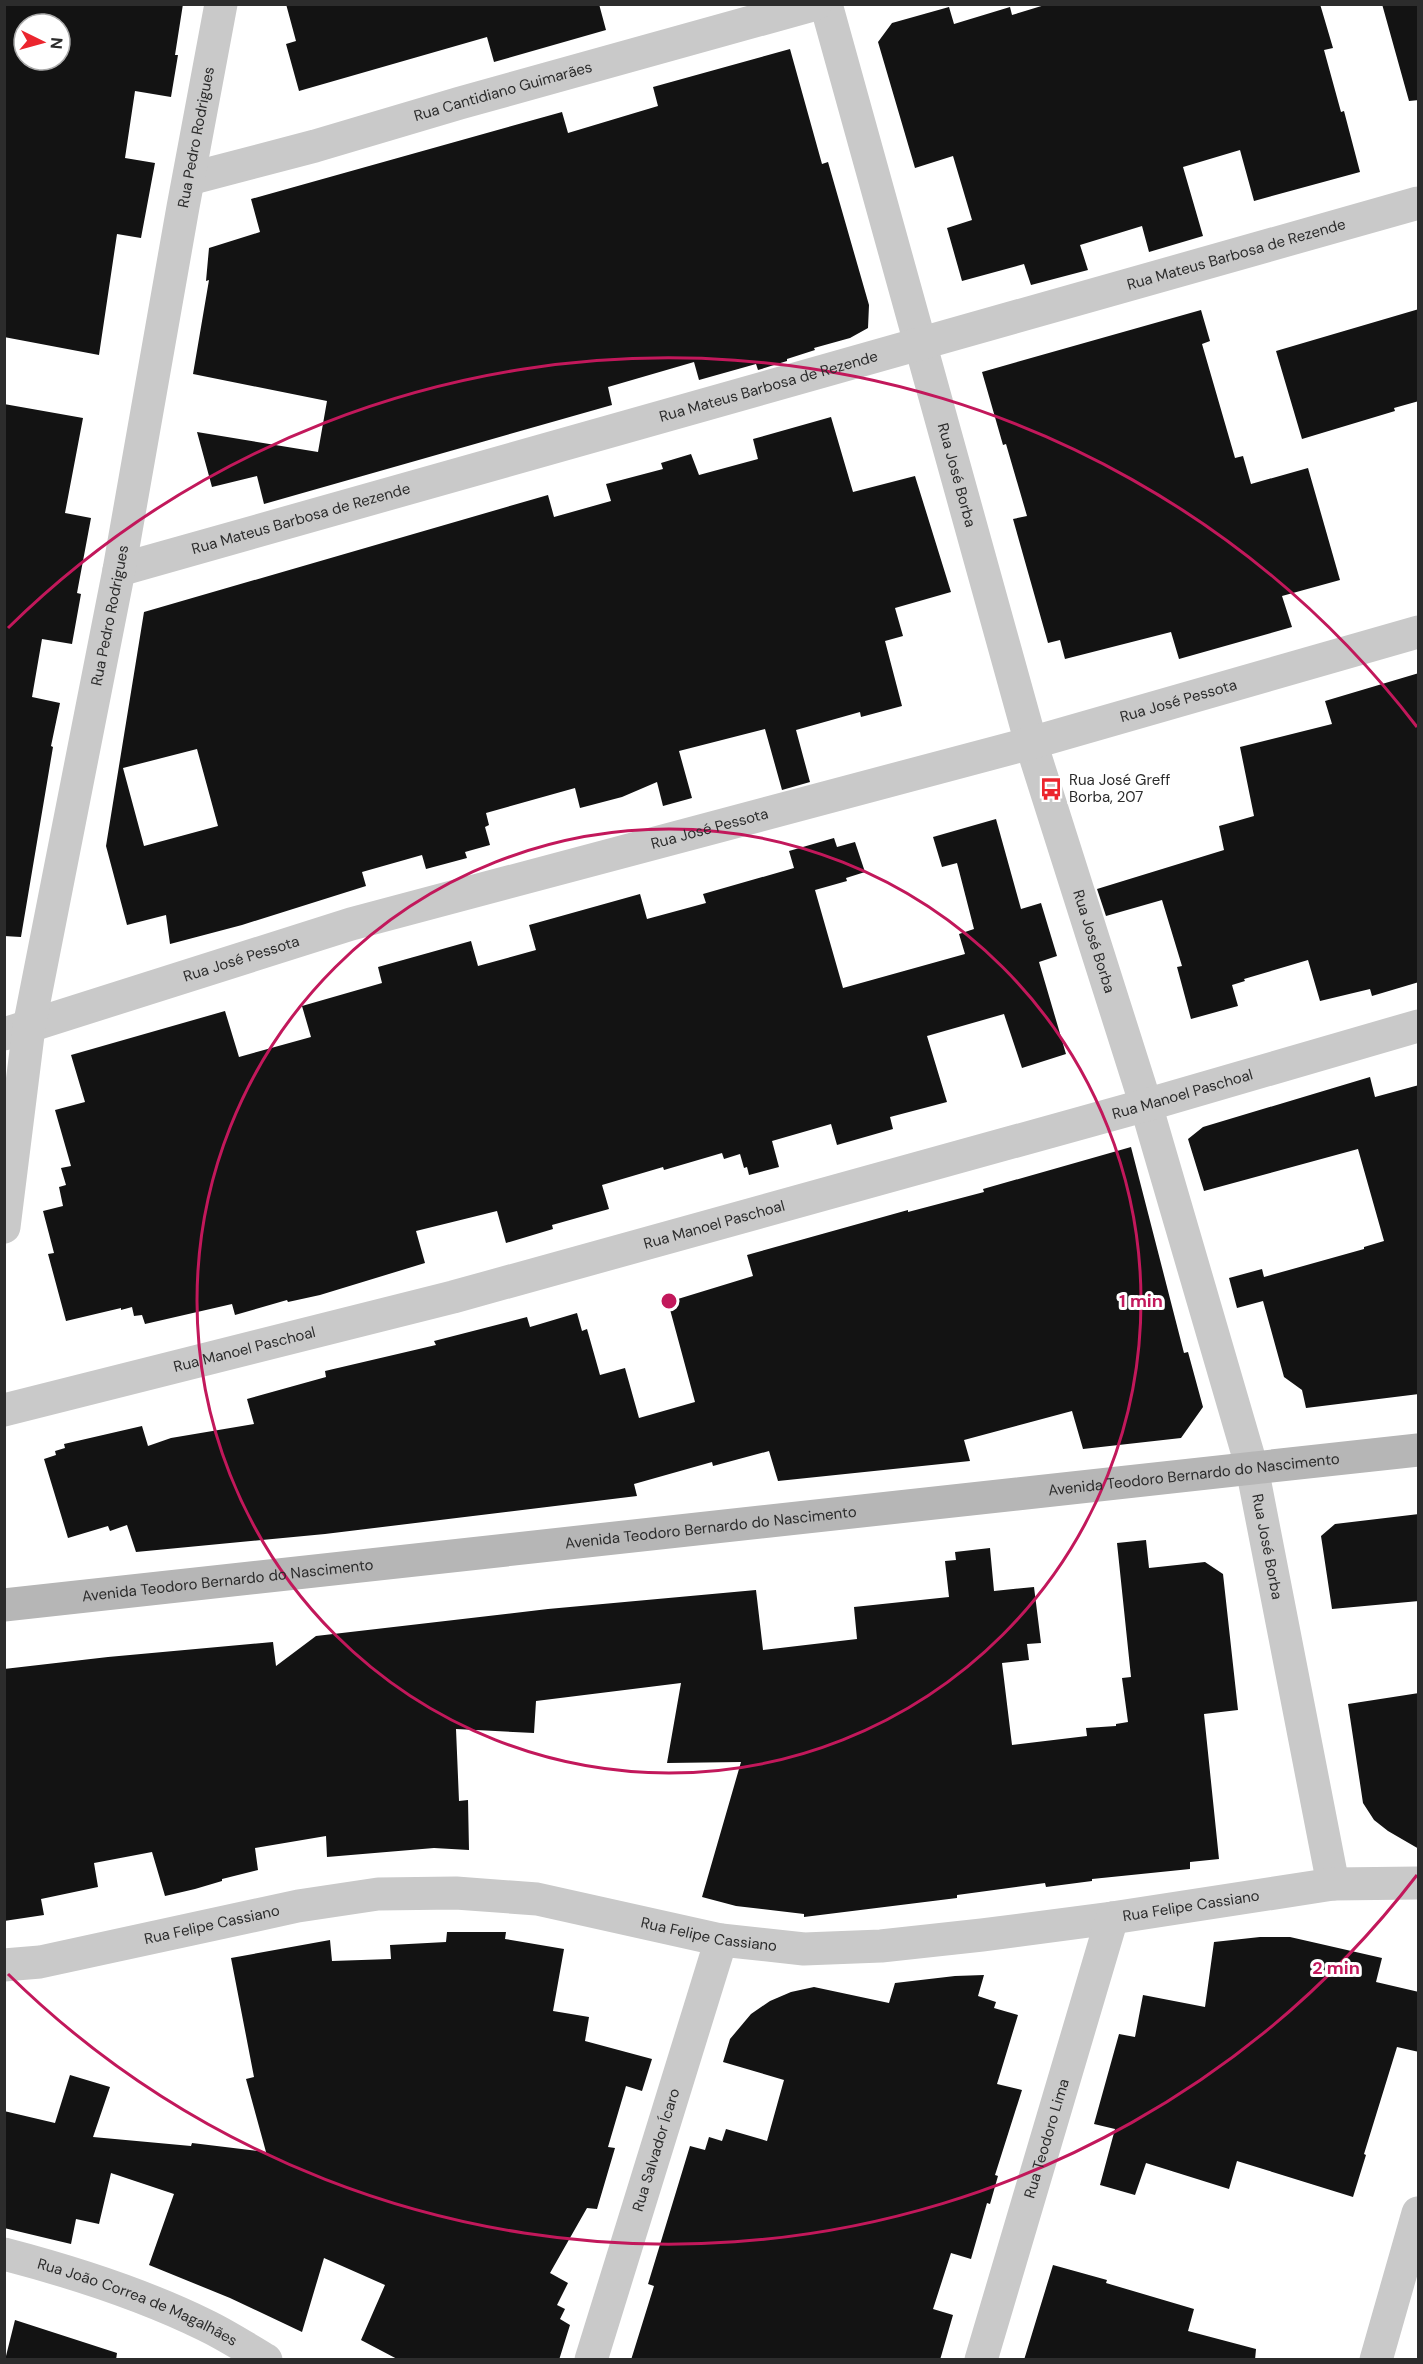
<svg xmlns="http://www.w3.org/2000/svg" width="1423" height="2364" font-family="'DM Sans',sans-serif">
<rect width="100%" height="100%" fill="#fff"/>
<path fill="#131313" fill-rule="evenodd" d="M 4,4 L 183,4 L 175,55 L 178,55 L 171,97 L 135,91 L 125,158 L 155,163 L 141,238 L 117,234 L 99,355 L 4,337 ZM 24,24 L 60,24 L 60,60 L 24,60 Z
M 286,4 L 599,4 L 606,30 L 494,62 L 487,37 L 299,91 L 286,44 L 296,41 Z
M 1048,4 L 1320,4 L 1333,48 L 1324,50 L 1341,112 L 1344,111 L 1360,172 L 1254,201 L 1240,150 L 1183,167 L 1203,236 L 1149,252 L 1142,226 L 1080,245 L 1088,270 L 1031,285 L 1024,264 L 962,281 L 947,228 L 972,220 L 953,156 L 915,168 L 878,42 L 892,23 L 949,7 L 954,24 L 1010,7 L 1012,15 Z
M 1382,4 L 1419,4 L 1419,100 L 1409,101 Z
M 790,49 L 822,164 L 828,162 L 869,305 L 868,328 L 850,338 L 814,348 L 815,350 L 787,359 L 787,361 L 758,370 L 756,364 L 699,380 L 694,362 L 608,387 L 612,405 L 264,504 L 257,476 L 212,487 L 197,432 L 318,452 L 327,401 L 193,374 L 209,280 L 206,281 L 209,248 L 260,232 L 251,199 L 562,112 L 568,133 L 658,106 L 653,87 Z
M 1419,309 L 1419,401 L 1394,408 L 1395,411 L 1302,439 L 1276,351 Z
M 1201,310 L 1210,341 L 1202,344 L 1235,458 L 1243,456 L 1251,484 L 1308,468 L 1340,580 L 1282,596 L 1292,627 L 1179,659 L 1171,632 L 1065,659 L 1060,640 L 1048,643 L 1013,519 L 1027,516 L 1006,444 L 1003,445 L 982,372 Z
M 4,404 L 83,418 L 65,513 L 91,518 L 77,593 L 81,594 L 72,644 L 42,639 L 32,697 L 60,703 L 51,746 L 53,747 L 21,937 L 4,936 Z
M 831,417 L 853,492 L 915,476 L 951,592 L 895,608 L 903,636 L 885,641 L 902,706 L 861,717 L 860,712 L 796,730 L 810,782 L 782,790 L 765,729 L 679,751 L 692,798 L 663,806 L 657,782 L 622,797 L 580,808 L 575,788 L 486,813 L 489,825 L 485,827 L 490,845 L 465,852 L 467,858 L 426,869 L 422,855 L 362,872 L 366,886 L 242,925 L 170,944 L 166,915 L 127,925 L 106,846 L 144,612 L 548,495 L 554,517 L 611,501 L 606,484 L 663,469 L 661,463 L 691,454 L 699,475 L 758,459 L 753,439 ZM 197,749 L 218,826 L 144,846 L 123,768 Z
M 1419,673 L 1419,982 L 1372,996 L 1370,989 L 1320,1001 L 1308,960 L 1244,979 L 1245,981 L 1232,985 L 1238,1006 L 1191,1019 L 1177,967 L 1182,966 L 1162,900 L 1106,916 L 1097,889 L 1224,850 L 1219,826 L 1254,816 L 1240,747 L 1332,724 L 1325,701 Z
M 996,819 L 1021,909 L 1041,903 L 1057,956 L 1039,962 L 1066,1054 L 1022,1068 L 1004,1014 L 927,1036 L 947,1102 L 890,1117 L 893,1129 L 837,1145 L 831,1124 L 772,1141 L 779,1167 L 749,1175 L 747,1167 L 744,1168 L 740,1154 L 724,1159 L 722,1153 L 664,1170 L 663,1167 L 602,1185 L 609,1209 L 552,1225 L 553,1229 L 506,1243 L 497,1211 L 416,1231 L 425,1263 L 320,1295 L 288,1302 L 287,1300 L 235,1315 L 232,1304 L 145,1324 L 142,1315 L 134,1316 L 132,1307 L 121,1310 L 121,1308 L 66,1321 L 48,1254 L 54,1253 L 43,1211 L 63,1206 L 59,1187 L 66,1185 L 61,1168 L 71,1166 L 55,1110 L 85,1102 L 71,1055 L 225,1011 L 239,1057 L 311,1037 L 302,1006 L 382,983 L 378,967 L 471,941 L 478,966 L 536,950 L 529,925 L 640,894 L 647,919 L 706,903 L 703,894 L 794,868 L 789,851 L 834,838 L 837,847 L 855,842 L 865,872 L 846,878 L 847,881 L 815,890 L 843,988 L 965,954 L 959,934 L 974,929 L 957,863 L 942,867 L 933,837 Z
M 1370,1077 L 1375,1097 L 1419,1085 L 1419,1394 L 1306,1408 L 1302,1390 L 1284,1377 L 1263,1301 L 1237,1308 L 1229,1278 L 1262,1269 L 1264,1277 L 1364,1249 L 1364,1247 L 1384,1241 L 1358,1149 L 1204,1191 L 1188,1139 L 1203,1127 Z
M 1131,1147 L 1184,1353 L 1188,1352 L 1203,1407 L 1181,1438 L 1083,1449 L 1072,1411 L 964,1440 L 970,1461 L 778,1481 L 769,1451 L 713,1466 L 712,1462 L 634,1484 L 637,1496 L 325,1534 L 136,1552 L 127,1525 L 110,1531 L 108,1526 L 68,1538 L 44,1459 L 56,1455 L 55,1451 L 65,1448 L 64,1444 L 142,1426 L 148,1446 L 171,1438 L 254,1424 L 247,1399 L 326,1377 L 325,1371 L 436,1345 L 434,1341 L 527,1317 L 530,1327 L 577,1313 L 582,1331 L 587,1329 L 600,1375 L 625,1368 L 639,1418 L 695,1402 L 668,1302 L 753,1276 L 747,1255 L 908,1210 L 908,1212 L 984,1192 L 983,1189 Z
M 1419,1514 L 1419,1601 L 1332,1609 L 1321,1536 L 1335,1524 Z
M 1146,1540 L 1149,1568 L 1205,1562 L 1223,1574 L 1238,1710 L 1204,1714 L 1219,1859 L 1190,1862 L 1190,1869 L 1092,1879 L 1092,1881 L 1046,1887 L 1045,1883 L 957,1895 L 957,1898 L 804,1917 L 804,1914 L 736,1906 L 702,1897 L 741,1762 L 667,1763 L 681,1683 L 536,1701 L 534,1733 L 456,1729 L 459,1801 L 468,1800 L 469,1850 L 434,1848 L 327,1857 L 326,1836 L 255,1848 L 258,1870 L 222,1879 L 222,1881 L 195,1889 L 165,1896 L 152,1852 L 94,1863 L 98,1887 L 41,1899 L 44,1915 L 4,1921 L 4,1669 L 108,1657 L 273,1642 L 276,1666 L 316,1636 L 548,1609 L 756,1590 L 763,1650 L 857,1639 L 854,1607 L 949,1597 L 945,1561 L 956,1560 L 955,1552 L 990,1548 L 994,1591 L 1034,1587 L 1041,1643 L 1027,1644 L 1029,1660 L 1002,1663 L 1012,1745 L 1087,1736 L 1086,1728 L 1116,1726 L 1116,1724 L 1128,1722 L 1122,1678 L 1131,1677 L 1117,1543 Z
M 1419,1693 L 1419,1849 L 1388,1831 L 1374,1820 L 1363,1803 L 1348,1704 Z
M 447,1932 L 506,1932 L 505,1939 L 564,1949 L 553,2011 L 589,2017 L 585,2041 L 652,2059 L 642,2091 L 626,2086 L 608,2147 L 615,2148 L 597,2209 L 587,2208 L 550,2273 L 568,2283 L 557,2305 L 565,2309 L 560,2319 L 570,2325 L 559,2360 L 399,2360 L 361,2340 L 385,2285 L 324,2258 L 302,2332 L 230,2298 L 149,2265 L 174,2194 L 111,2173 L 99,2224 L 76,2219 L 71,2244 L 4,2228 L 4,2111 L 55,2123 L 70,2075 L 110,2087 L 93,2137 L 191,2146 L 192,2143 L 266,2152 L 246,2079 L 254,2077 L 231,1958 L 330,1940 L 332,1961 L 391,1959 L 390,1945 L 446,1942 Z
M 1260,1937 L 1290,1937 L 1382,1958 L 1376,1982 L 1419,1992 L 1419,2052 L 1397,2047 L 1364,2154 L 1366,2155 L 1353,2197 L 1237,2161 L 1229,2189 L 1146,2163 L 1135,2195 L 1100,2185 L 1115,2129 L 1094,2124 L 1119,2034 L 1135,2037 L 1143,1995 L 1205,2007 L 1214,1942 Z
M 984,1975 L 978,1996 L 996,2002 L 994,2008 L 1018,2015 L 997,2084 L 1022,2090 L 995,2175 L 998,2176 L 990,2204 L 987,2203 L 971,2259 L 951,2253 L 933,2309 L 953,2315 L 940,2360 L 631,2360 L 654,2286 L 648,2284 L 690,2146 L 705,2150 L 709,2137 L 722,2141 L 726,2129 L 767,2141 L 784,2080 L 723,2062 L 730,2039 L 751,2014 L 770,2001 L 791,1992 L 814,1987 L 889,2003 L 895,1983 L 955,1976 Z
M 1053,2265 L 1107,2280 L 1106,2283 L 1194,2309 L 1188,2331 L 1256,2349 L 1255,2360 L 1024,2360 Z
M 15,2320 L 117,2353 L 116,2360 L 5,2360 Z"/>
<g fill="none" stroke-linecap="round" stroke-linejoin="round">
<g stroke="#c9c9c9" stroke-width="33">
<path id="s1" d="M 826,4 L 1031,743 L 1146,1105 L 1252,1468 L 1333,1884"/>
<path id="s2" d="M 189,179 L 315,146 L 460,103 L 816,4"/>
<path id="s3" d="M 119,570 L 1418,203"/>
<path id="s4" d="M 4,1034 L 351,924 L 1031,743 L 1418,632"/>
<path id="s5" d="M 4,1227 L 29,1027 L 119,570 L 183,207 L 221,4"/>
<path id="s6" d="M 4,1410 L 453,1297 L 1146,1105 L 1418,1026"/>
<path id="s7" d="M 4,1965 L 40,1962 L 298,1906 L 378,1894 L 456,1893 L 537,1899 L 721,1940 L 804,1949 L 881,1946 L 982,1935 L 1112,1918 L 1333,1884 L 1418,1883"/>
<path id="s8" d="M 4,2254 C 73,2272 142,2294 205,2325 C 226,2335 246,2348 266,2360"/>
<path id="s9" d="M 591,2360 L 721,1940"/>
<path id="s10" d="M 981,2360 L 1112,1918"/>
<path d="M 1376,2360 L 1418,2213"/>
</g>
<path stroke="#b6b6b6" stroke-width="33" id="s11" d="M 4,1605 L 1418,1450"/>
</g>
<g fill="none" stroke="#c2185b" stroke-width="3">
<circle cx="669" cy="1301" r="472"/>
<path d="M1417 1875A943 943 0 0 1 8 1974M8 628A943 943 0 0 1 1417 727"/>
</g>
<defs>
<g id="bus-bare" transform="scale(1.8)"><path d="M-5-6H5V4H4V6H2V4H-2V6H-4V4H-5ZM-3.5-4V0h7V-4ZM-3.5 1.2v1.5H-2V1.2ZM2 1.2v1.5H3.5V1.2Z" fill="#eb252e" stroke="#fff" stroke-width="2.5" paint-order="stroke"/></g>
</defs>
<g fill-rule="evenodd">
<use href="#bus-bare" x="1051" y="789"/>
</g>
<g text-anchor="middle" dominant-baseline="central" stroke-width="6" stroke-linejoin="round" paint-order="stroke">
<g font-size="15" fill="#2c2c2c" stroke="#fff">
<text stroke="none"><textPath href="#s2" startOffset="326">Rua Cantidiano Guimarães</textPath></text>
<text stroke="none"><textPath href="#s5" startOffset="1107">Rua Pedro Rodrigues</textPath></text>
<text stroke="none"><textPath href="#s3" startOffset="1161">Rua Mateus Barbosa de Rezende</textPath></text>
<text stroke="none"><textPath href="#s3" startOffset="675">Rua Mateus Barbosa de Rezende</textPath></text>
<text stroke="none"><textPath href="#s1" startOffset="489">Rua José Borba</textPath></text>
<text stroke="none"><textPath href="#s3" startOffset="189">Rua Mateus Barbosa de Rezende</textPath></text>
<text stroke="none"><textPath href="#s5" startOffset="621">Rua Pedro Rodrigues</textPath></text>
<text stroke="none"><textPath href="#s4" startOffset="1221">Rua José Pessota</textPath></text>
<text stroke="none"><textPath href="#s4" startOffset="735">Rua José Pessota</textPath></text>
<text stroke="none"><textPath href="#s1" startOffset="975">Rua José Borba</textPath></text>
<text stroke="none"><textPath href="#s4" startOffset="249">Rua José Pessota</textPath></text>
<text stroke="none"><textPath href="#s6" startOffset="1220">Rua Manoel Paschoal</textPath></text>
<text stroke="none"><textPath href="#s6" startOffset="734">Rua Manoel Paschoal</textPath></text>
<text stroke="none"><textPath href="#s6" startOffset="248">Rua Manoel Paschoal</textPath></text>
<text stroke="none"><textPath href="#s11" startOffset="1197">Avenida Teodoro Bernardo do Nascimento</textPath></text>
<text stroke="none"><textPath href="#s11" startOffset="711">Avenida Teodoro Bernardo do Nascimento</textPath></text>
<text stroke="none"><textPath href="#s1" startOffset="1605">Rua José Borba</textPath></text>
<text stroke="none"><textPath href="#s11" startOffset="225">Avenida Teodoro Bernardo do Nascimento</textPath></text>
<text stroke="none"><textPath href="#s7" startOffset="1202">Rua Felipe Cassiano</textPath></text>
<text stroke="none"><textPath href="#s7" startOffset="212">Rua Felipe Cassiano</textPath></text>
<text stroke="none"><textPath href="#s7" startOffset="716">Rua Felipe Cassiano</textPath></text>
<text stroke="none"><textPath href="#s10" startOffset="231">Rua Teodoro Lima</textPath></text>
<text stroke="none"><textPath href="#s9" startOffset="220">Rua Salvador Ícaro</textPath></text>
<text stroke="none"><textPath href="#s8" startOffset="142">Rua João Correa de Magalhães</textPath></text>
</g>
<g font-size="15" fill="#2c2c2c" stroke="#fff" text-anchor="start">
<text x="1069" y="780">Rua José Greff<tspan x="1069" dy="17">Borba, 207</tspan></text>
</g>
</g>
<circle cx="669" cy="1301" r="9" fill="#c2185b" stroke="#fff" stroke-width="3"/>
<g font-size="18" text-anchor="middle" font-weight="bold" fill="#c2185b" stroke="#fff" stroke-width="6" stroke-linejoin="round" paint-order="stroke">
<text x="1141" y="1307">1 min</text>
<text x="1336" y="1974">2 min</text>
</g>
<rect width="1423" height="2364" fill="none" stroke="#2c2c2c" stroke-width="12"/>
<g transform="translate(42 42) rotate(95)"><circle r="28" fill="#ffffff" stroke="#ababab" stroke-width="1.5"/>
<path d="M0-4.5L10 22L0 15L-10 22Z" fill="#eb252e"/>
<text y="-9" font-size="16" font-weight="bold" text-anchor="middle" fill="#2c2c2c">N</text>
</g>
</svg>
